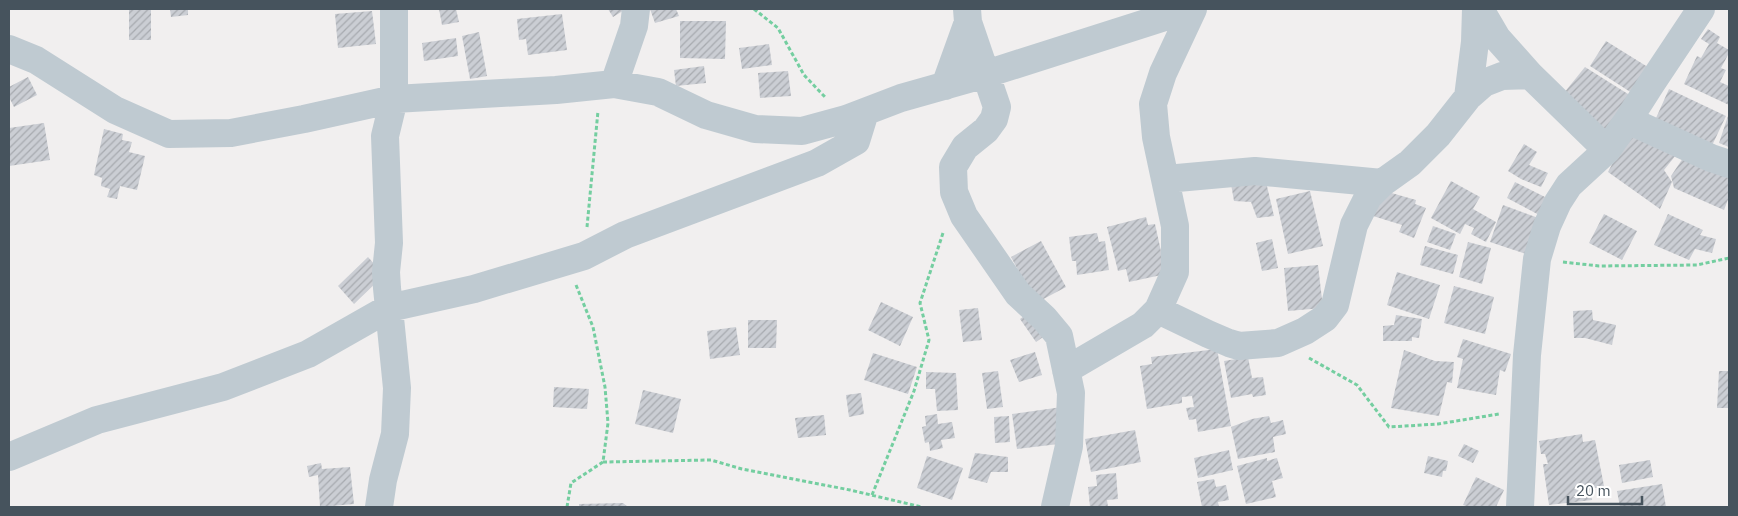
<svg xmlns="http://www.w3.org/2000/svg" width="1738" height="516" font-family="'IBM Plex Sans',sans-serif">
<defs>
<pattern id="building-hatch" width="6" height="6" patternUnits="userSpaceOnUse" patternTransform="scale(1.25)"><rect width="6" height="6" fill="#cbced4"/><path d="M-1 1l2-2M0 6l6-6M5 7l2-2" fill="none" stroke="#a7aaaf"/></pattern>
</defs>
<rect width="100%" height="100%" fill="#f1efef"/>
<path fill="url(#building-hatch)" d="M 129,9 L 151,9 L 151,40 L 129,40 Z
M 170,9 L 188,9 L 188,15 L 171,17 Z
M 439,9 L 456,9 L 459,22 L 442,25 Z
M 608,9 L 626,9 L 613,17 Z
M 650,9 L 676,9 L 679,16 L 655,23 Z
M 372,11 L 376,44 L 338,48 L 335,14 Z
M 562,14 L 567,50 L 528,55 L 526,39 L 519,40 L 517,19 Z
M 680,21 L 726,21 L 725,59 L 680,58 Z
M 1708,29 L 1720,37 L 1717,43 L 1729,50 L 1729,53 L 1721,68 L 1726,70 L 1720,82 L 1729,86 L 1729,105 L 1684,84 L 1697,56 L 1701,58 L 1709,44 L 1701,39 Z
M 479,32 L 487,76 L 470,79 L 462,36 Z
M 456,38 L 458,56 L 424,61 L 422,43 Z
M 1606,41 L 1651,69 L 1635,95 L 1590,66 Z
M 769,44 L 772,65 L 742,69 L 739,48 Z
M 704,66 L 706,83 L 676,86 L 674,70 Z
M 1585,67 L 1636,99 L 1611,138 L 1559,99 Z
M 788,71 L 791,96 L 760,98 L 758,73 Z
M 28,77 L 37,95 L 14,107 L 9,97 L 9,87 Z
M 1669,89 L 1726,116 L 1708,154 L 1652,127 Z
M 1729,113 L 1729,147 L 1719,143 Z
M 44,123 L 50,160 L 9,166 L 9,128 Z
M 104,129 L 123,134 L 122,140 L 132,142 L 129,152 L 145,156 L 137,190 L 120,186 L 117,199 L 107,197 L 110,189 L 101,186 L 102,178 L 94,175 Z
M 1629,131 L 1676,155 L 1664,170 L 1672,182 L 1660,209 L 1608,172 Z
M 1524,144 L 1537,152 L 1529,165 L 1548,173 L 1541,187 L 1521,179 L 1508,171 Z
M 1687,152 L 1729,171 L 1729,197 L 1724,210 L 1674,188 L 1671,176 Z
M 1451,181 L 1480,197 L 1473,209 L 1496,222 L 1486,242 L 1471,234 L 1474,228 L 1465,224 L 1460,234 L 1431,218 Z
M 1266,182 L 1274,216 L 1257,218 L 1251,202 L 1234,201 L 1231,184 Z
M 1515,182 L 1551,200 L 1543,217 L 1507,198 Z
M 1381,190 L 1416,200 L 1415,204 L 1426,208 L 1414,238 L 1399,232 L 1402,225 L 1373,216 Z
M 1310,191 L 1323,246 L 1288,254 L 1276,199 Z
M 1503,205 L 1541,219 L 1529,255 L 1490,242 Z
M 1604,214 L 1637,231 L 1622,260 L 1589,243 Z
M 1668,214 L 1703,230 L 1700,235 L 1716,239 L 1712,253 L 1695,249 L 1689,260 L 1654,245 Z
M 1146,217 L 1148,225 L 1155,224 L 1166,274 L 1129,282 L 1126,269 L 1118,271 L 1107,227 Z
M 1433,226 L 1456,234 L 1450,250 L 1427,242 Z
M 1097,233 L 1099,242 L 1105,241 L 1109,270 L 1077,275 L 1076,261 L 1072,261 L 1069,237 Z
M 1272,239 L 1278,268 L 1262,271 L 1256,243 Z
M 1041,241 L 1066,287 L 1036,303 L 1011,257 Z
M 1468,242 L 1491,248 L 1482,284 L 1459,277 Z
M 1425,246 L 1458,255 L 1453,274 L 1420,265 Z
M 368,257 L 384,275 L 354,304 L 338,286 Z
M 1318,265 L 1323,308 L 1288,311 L 1284,268 Z
M 1397,272 L 1440,285 L 1429,319 L 1387,305 Z
M 1454,286 L 1494,297 L 1485,334 L 1444,323 Z
M 881,302 L 913,317 L 900,346 L 868,330 Z
M 978,308 L 982,340 L 963,342 L 959,310 Z
M 1032,310 L 1049,333 L 1036,342 L 1020,319 Z
M 1592,310 L 1593,320 L 1616,325 L 1612,345 L 1585,338 L 1574,338 L 1573,311 Z
M 1396,315 L 1422,319 L 1419,338 L 1412,337 L 1412,341 L 1383,341 L 1383,326 L 1394,325 Z
M 748,320 L 777,320 L 776,348 L 748,348 Z
M 736,327 L 740,355 L 710,359 L 707,331 Z
M 1463,339 L 1511,354 L 1505,372 L 1500,370 L 1496,395 L 1457,388 L 1463,359 L 1457,357 Z
M 1217,349 L 1231,426 L 1198,432 L 1196,419 L 1189,420 L 1186,408 L 1194,407 L 1192,396 L 1182,397 L 1182,403 L 1147,409 L 1140,366 L 1152,364 L 1151,357 Z
M 1404,350 L 1435,361 L 1454,362 L 1452,383 L 1447,382 L 1439,416 L 1391,408 Z
M 1035,352 L 1042,375 L 1019,382 L 1010,360 Z
M 873,353 L 917,367 L 908,394 L 864,380 Z
M 1248,357 L 1252,378 L 1263,377 L 1266,395 L 1253,397 L 1252,394 L 1231,398 L 1224,361 Z
M 998,371 L 1003,407 L 987,409 L 982,373 Z
M 1719,371 L 1729,371 L 1729,408 L 1717,408 Z
M 926,372 L 956,373 L 958,410 L 937,411 L 935,389 L 926,389 Z
M 554,387 L 589,389 L 587,409 L 553,407 Z
M 643,390 L 681,399 L 673,433 L 635,424 Z
M 861,393 L 864,414 L 849,417 L 846,395 Z
M 1062,407 L 1067,443 L 1017,449 L 1012,414 Z
M 937,414 L 938,424 L 952,422 L 955,438 L 941,440 L 943,448 L 930,451 L 929,442 L 925,443 L 922,427 L 926,426 L 925,416 Z
M 824,415 L 826,435 L 798,438 L 795,418 Z
M 1009,416 L 1010,442 L 995,443 L 994,417 Z
M 1269,416 L 1271,423 L 1283,420 L 1286,434 L 1273,437 L 1275,452 L 1238,459 L 1231,427 L 1252,419 Z
M 1135,430 L 1141,462 L 1091,472 L 1085,439 Z
M 1582,434 L 1583,442 L 1595,440 L 1604,486 L 1591,489 L 1592,500 L 1549,505 L 1543,464 L 1548,464 L 1545,454 L 1541,454 L 1539,441 Z
M 1464,444 L 1479,451 L 1473,463 L 1458,456 Z
M 1229,450 L 1233,470 L 1198,478 L 1194,458 Z
M 975,453 L 1008,457 L 1008,472 L 991,472 L 987,483 L 968,478 Z
M 927,456 L 963,468 L 952,500 L 917,488 Z
M 1428,456 L 1448,461 L 1446,471 L 1443,471 L 1442,477 L 1424,473 Z
M 1267,458 L 1267,461 L 1277,458 L 1283,478 L 1272,481 L 1276,497 L 1246,504 L 1237,466 Z
M 1650,460 L 1653,477 L 1622,483 L 1619,465 Z
M 321,463 L 322,469 L 350,467 L 354,504 L 320,507 L 318,475 L 309,477 L 307,466 Z
M 1116,473 L 1118,499 L 1107,500 L 1108,507 L 1090,507 L 1088,487 L 1097,486 L 1096,475 Z
M 1476,477 L 1504,490 L 1496,507 L 1469,507 L 1463,505 Z
M 1214,479 L 1216,487 L 1226,485 L 1229,500 L 1218,502 L 1219,507 L 1202,507 L 1197,482 Z
M 1662,484 L 1666,507 L 1620,507 L 1617,491 Z
M 623,503 L 628,507 L 579,507 L 579,504 Z"/>
<g fill="none" stroke-linecap="round" stroke-linejoin="round">
<path stroke="#74cea0" stroke-width="3" stroke-dasharray="4 2.5" stroke-linecap="butt" d="M 754,9 L 778,28 L 804,75 L 825,97
M 587,227 L 598,111
M 1563,262 L 1599,266 L 1697,265 L 1729,258
M 1309,358 L 1357,385 L 1389,427 L 1438,424 L 1499,414
M 603,462 L 711,460 L 742,469 L 850,490 L 922,507
M 872,495 L 914,391 L 929,340 L 920,303 L 943,233
M 567,507 L 571,483 L 603,462 L 608,423 L 605,387 L 593,327 L 576,285"/>
<path stroke="#bfcad1" stroke-width="28" d="M 967,9 L 968,22 L 997,107 L 994,119 L 986,130 L 965,147 L 953,167 L 954,192 L 964,216 L 1018,294 L 1044,318 L 1059,336 L 1071,393 L 1069,446 L 1055,507
M 1480,9 L 1497,38 L 1530,75 L 1607,150
M 9,49 L 36,60 L 115,110 L 169,134 L 231,133 L 304,119 L 394,99 L 556,90 L 614,84 L 658,92 L 706,115 L 755,129 L 802,131 L 846,119 L 901,98 L 986,74 L 1190,9
M 614,84 L 634,26 L 636,9
M 945,86 L 968,22
M 1468,97 L 1475,42 L 1476,9
M 1628,120 L 1711,158 L 1729,164
M 1166,179 L 1255,171 L 1382,183
M 1158,310 L 1208,334 L 1229,343 L 1239,346 L 1278,343 L 1305,331 L 1325,318 L 1335,305 L 1354,225 L 1368,197 L 1382,183 L 1410,163 L 1438,135 L 1468,97 L 1484,83 L 1502,76 L 1530,75
M 1066,370 L 1143,325 L 1158,310 L 1175,272 L 1175,226 L 1156,137 L 1153,104 L 1163,73 L 1193,9
M 9,457 L 97,420 L 223,387 L 308,354 L 389,308 L 474,289 L 584,256 L 625,235 L 817,163 L 856,141 L 865,112
M 379,507 L 383,480 L 395,434 L 397,388 L 387,288 L 386,272 L 389,243 L 385,136 L 394,99 L 394,9
M 1520,507 L 1527,355 L 1537,259 L 1547,226 L 1558,202 L 1569,185 L 1607,150 L 1628,120 L 1651,84 L 1701,9"/>
</g>
<rect width="1738" height="516" fill="none" stroke="#46535d" stroke-width="20"/>
<path d="M1568 496v8h74v-8" fill="none" stroke="#46535d" stroke-width="2.5"/>
<text x="1576" y="496" font-size="15" fill="#46535d" stroke="#ffffff" stroke-width="4" paint-order="stroke">20 m</text>
</svg>
